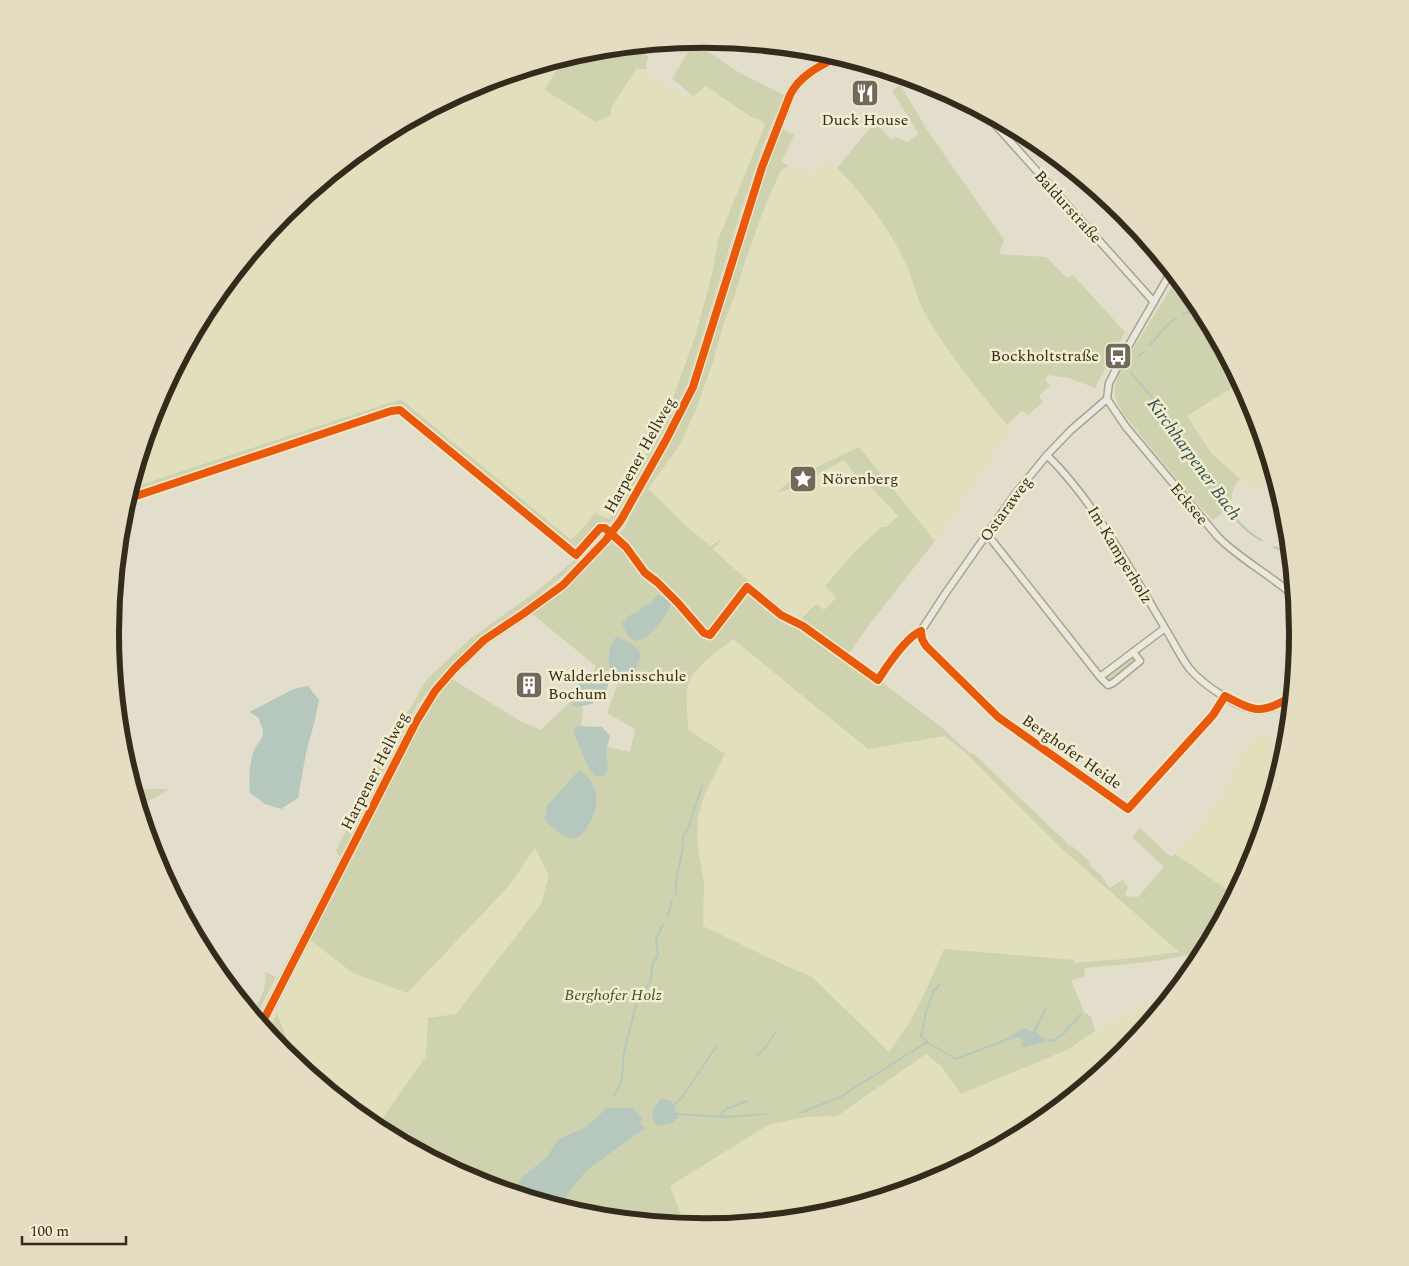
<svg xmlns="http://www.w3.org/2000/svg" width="1409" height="1266" font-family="Spectral,serif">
<rect width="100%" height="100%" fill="#e2decb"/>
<path fill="#e1dfbc" d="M 564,58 L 546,90 L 611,108 L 636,69 L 646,69 L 649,76 L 678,92 L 692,96 L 705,85 L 751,117 L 761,120 L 765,125 L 718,240 L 712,274 L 696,334 L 673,398 L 644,457 L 609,519 L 595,513 L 590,520 L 571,540 L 401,399 L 131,488 L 156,405 L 211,303 L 285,213 L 375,139 L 477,84 Z
M 825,157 L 869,203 L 896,245 L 905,264 L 926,316 L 944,344 L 973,384 L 1010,429 L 935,541 L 859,447 L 790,480 L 779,491 L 796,488 L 809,479 L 845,460 L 862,482 L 867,483 L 898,516 L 886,527 L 881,527 L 851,556 L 825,586 L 836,598 L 824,611 L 815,604 L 800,620 L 738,573 L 712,548 L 719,541 L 711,546 L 685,525 L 666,507 L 663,502 L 648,489 L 681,443 L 696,409 L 713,362 L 724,322 L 735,295 L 744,264 L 765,206 L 781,170 L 789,166 L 814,174 Z
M 1241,382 L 1254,406 L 1277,482 L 1250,489 L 1211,453 L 1186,416 Z
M 732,639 L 868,749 L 945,736 L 968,755 L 1061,848 L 1180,953 L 1124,959 L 1074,963 L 1074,960 L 944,949 L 926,991 L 905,1029 L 889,1052 L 811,976 L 788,967 L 703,926 L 704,884 L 697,840 L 698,816 L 705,793 L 725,754 L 688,730 L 687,696 L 690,678 L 698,668 Z
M 1260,731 L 1286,754 L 1253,861 L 1235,895 L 1175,854 L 1220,802 L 1239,756 Z
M 534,848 L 549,875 L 542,904 L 455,1014 L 428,1018 L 426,1056 L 378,1125 L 369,1123 L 290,1058 L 291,1050 L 277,1013 L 310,940 L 353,973 L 408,993 L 508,887 Z
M 1206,950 L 1198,963 L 1190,973 L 1185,956 Z
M 1177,989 L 1124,1053 L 1034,1127 L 932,1182 L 820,1216 L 704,1227 L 685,1225 L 670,1187 L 768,1125 L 806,1117 L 837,1116 L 926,1054 L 942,1067 L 961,1094 L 1069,1049 L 1095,1031 Z"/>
<path fill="#ced2ae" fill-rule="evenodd" d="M 694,42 L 740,73 L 784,95 L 763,145 L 742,207 L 687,385 L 666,427 L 617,514 L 596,541 L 561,577 L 533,600 L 495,625 L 474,642 L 439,677 L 416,707 L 340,857 L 336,851 L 383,755 L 427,679 L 470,639 L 537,591 L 576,559 L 401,415 L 392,416 L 125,505 L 131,488 L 401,399 L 571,540 L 590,520 L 595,513 L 609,519 L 644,457 L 673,398 L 696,334 L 712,274 L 718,240 L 765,125 L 761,120 L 751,117 L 706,86 L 693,96 L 672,79 Z
M 649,44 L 644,54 L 649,57 L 646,63 L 646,69 L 636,69 L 611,108 L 611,115 L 596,122 L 545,90 L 564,58 L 589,50 Z
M 774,46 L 821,50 L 830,53 L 814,62 L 787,50 Z
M 900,84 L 927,130 L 1004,240 L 999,254 L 1046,257 L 1067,278 L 1073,275 L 1125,332 L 1095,388 L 1069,378 L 1048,375 L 1045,380 L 1050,385 L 1039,396 L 1043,402 L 1028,415 L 1022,411 L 1007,425 C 978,390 950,356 927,317 C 917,301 914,282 906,264 C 889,228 865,196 837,168 L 875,122 L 891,140 L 895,137 L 907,142 L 919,134 L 892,91 Z
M 782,128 L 794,135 L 781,162 L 789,166 L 781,170 L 765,206 L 744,264 L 735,295 L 724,322 L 713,362 L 696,409 L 681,443 L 648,489 C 661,500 671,512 683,523 C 692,531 702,539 711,546 L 723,538 L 713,549 C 740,575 768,598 800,620 L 816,604 L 824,610 L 836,598 L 825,586 L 851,556 L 881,527 L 886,527 L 898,516 L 867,483 L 862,483 L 844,460 L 809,479 L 796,488 L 778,492 L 790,480 L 859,447 L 935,541 L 872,621 L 847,656 L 940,726 L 971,754 L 973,753 L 1051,828 L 1065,840 L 1065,841 L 1070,847 L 1072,846 L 1088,860 L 1091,867 L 1102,876 L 1109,888 L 1123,880 L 1128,887 L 1125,894 L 1127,896 L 1138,897 L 1164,867 L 1132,837 L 1140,828 L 1171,857 L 1175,854 L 1235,895 L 1206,950 C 1166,962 1126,964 1085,968 L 1084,977 L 1071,980 L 1084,1012 L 1091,1017 L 1095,1031 L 1069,1049 L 961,1094 L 942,1067 L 926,1054 L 837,1116 L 806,1117 L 768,1125 L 670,1186 L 685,1225 L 588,1216 L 477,1182 L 369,1123 L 378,1125 L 426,1056 L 428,1018 L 456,1014 L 541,904 L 549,875 L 535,848 L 508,887 L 407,993 L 353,973 L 310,940 L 414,734 L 432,705 L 452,679 L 522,722 L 541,730 L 574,698 L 583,709 L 579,740 L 630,752 L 635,729 L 607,713 L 619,680 L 609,675 L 592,676 L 596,666 L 531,613 L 555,597 L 582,573 L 623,530 L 679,427 L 700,384 L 727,288 L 759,185 ZM 733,639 L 868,749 L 945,736 L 968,755 L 1061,848 L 1179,952 L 1124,959 L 1074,963 L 1074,960 L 944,949 C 929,984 913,1022 889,1052 L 811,976 L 788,967 L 703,926 L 704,884 L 697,840 L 698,816 L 705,793 L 725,754 L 688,730 C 688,715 684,694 690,679 C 693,669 723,647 733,639 Z
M 1178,277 L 1199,303 L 1241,382 L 1187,416 L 1211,453 L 1240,479 C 1233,487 1231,495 1231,506 L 1213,520 L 1192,498 L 1125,416 C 1113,398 1113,393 1118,373 Z
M 1132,656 L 1134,662 L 1132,665 L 1110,681 L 1107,681 L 1106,675 Z
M 133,786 L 140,789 L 170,789 L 141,805 L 138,804 Z
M 265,972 L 276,977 L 255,1018 L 226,982 L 255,1007 C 263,996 267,986 265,972 Z
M 277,1013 L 291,1050 L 290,1058 L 268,1033 Z"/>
<path fill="#b6c8be" d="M 658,595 L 666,598 L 671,604 C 667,614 646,646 633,640 C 626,636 625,630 622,623 L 630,615 L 639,612 C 642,604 646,607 652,603 L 652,600 Z
M 618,636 C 627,642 641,647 641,658 L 628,684 C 606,686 603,646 618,636 Z
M 604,675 L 609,681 C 606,699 591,708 573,706 C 569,683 584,679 604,675 Z
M 308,686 L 319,700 L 315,720 L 306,753 L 298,798 L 281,809 L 265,804 L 250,793 C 249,780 249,765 253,753 C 261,734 268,740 258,717 L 249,712 L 294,689 Z
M 576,726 L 602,727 L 610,736 L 606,751 L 608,768 L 605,775 L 595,777 L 587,765 L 573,730 Z
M 579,770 C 598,782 601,803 590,822 C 585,831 583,835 574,839 C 561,836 553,830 545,819 L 547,806 Z
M 1024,1028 L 1030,1031 L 1035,1031 L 1043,1038 L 1044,1042 L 1025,1047 L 1021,1046 L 1023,1041 L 1019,1037 L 1011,1038 L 1012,1035 Z
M 661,1099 L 671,1101 L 678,1117 L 672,1123 L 657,1126 L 652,1119 L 654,1108 Z
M 607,1108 L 633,1108 L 642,1118 L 641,1125 L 644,1126 L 644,1129 L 592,1166 L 585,1172 L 561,1203 L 556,1206 L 523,1196 L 518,1192 L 517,1186 L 521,1178 L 546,1158 L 558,1140 L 587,1126 Z"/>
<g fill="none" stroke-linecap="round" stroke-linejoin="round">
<path stroke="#b6c8be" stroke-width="2" d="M 1182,314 L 1202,309
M 1150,345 L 1164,328 L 1176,318
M 1138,356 L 1144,352
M 1131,373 C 1160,404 1183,442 1207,476 C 1223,500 1235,526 1261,540
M 1274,547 L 1291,554
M 676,894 C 674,875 684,857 683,836 L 687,831 L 702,786
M 668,916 L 672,901
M 254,1016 L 255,1017
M 269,1025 L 277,1034 L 280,1049
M 1034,1032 L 1045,1010
M 1042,1039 L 1053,1041 L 1062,1035 L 1081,1014
M 927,1041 L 921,1037 L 926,1012 L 934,989 L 937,989 L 939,984
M 757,1056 L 767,1045 L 775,1033
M 614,1095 C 616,1092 619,1088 620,1085 C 624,1076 622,1063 624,1053 C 628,1035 633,1018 637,1000 L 644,996 L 645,989 L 650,983 L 653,963 L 658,955 L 656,939 L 663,924
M 673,1106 L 681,1099 L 716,1047
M 800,1113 L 840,1097 L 927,1042 L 956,1059 L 1013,1037
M 677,1114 L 726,1117 L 766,1114
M 720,1117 L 726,1109 L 747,1101"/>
<g stroke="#a7a294" stroke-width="9">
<path id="street" d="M 983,111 L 1154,302
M 1172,270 L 1125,352 L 1109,383 L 1107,399 L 1126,427 L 1218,537 C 1241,560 1271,575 1295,597
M 1107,399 L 1071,430 L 1047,455 L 1016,493 L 987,534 L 945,594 L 921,631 L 922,639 L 926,646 L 998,717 L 1128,809 L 1213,715 L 1225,696
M 987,534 L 1100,677 L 1165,628 C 1129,568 1097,505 1047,455
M 1165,628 C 1173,641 1180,656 1189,668 C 1202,684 1240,711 1261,710 C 1272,710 1283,701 1293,696
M 1100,677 L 1108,685 L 1113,683 L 1140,661 L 1133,652"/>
</g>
<g stroke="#979284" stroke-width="11">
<path id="secondary" d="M 261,1025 L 416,722 L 435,691 L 455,668 L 484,640 L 523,614 L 563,585 L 606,540 L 621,520 L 666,440 L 693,387 L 762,167 L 790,95 C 800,75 820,66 839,56"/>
</g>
<use href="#street" stroke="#eae8dc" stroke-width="6"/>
<use href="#secondary" stroke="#eae8dc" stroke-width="9"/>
<g stroke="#f3edd0" stroke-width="11">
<path id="cycleway" d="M 127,499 L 391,411 L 400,410 L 576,555 L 600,528 L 605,528 L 626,547 L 645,573 L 657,582 L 678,603 L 704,633 L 710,635 L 747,587 L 781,615 L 803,626 L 878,680 C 887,666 906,637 921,631 L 922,639 L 926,646 L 998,717 L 1128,809 L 1213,715 L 1225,696 C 1258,713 1260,714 1293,696
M 261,1025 L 416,722 L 435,691 L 455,668 L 484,640 L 523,614 L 563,585 L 606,540 L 621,520 L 666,440 L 693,387 L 762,167 L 790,95 C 800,75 820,66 839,56"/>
</g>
<use href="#cycleway" stroke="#e8590c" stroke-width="8"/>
</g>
<defs>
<g id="restaurant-square" transform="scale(1.4375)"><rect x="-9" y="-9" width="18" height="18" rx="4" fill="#716a5a" stroke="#f3edd0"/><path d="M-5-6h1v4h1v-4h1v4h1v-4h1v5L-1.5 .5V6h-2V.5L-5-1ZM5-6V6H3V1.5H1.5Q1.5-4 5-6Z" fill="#fff"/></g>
<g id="bus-square" transform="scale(1.4375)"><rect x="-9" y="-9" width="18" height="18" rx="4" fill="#716a5a" stroke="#f3edd0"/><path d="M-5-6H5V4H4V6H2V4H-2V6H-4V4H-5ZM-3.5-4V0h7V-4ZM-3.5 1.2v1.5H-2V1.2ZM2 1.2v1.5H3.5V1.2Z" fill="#fff"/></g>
<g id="sight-square" transform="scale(1.4375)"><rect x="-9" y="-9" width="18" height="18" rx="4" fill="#716a5a" stroke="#f3edd0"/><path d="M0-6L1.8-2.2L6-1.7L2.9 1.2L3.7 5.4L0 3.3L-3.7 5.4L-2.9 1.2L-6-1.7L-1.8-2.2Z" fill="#fff"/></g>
<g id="building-square" transform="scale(1.4375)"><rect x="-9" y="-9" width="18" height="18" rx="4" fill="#716a5a" stroke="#f3edd0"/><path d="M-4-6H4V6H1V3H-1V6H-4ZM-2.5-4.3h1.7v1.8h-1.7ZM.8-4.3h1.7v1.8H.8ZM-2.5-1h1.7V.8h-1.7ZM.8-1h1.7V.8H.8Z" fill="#fff"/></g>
</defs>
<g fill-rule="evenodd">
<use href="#restaurant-square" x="865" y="93"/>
<use href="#bus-square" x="1118" y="356"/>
<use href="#sight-square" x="803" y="479"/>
<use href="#building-square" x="529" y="685"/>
</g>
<g text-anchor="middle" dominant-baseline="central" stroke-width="5" stroke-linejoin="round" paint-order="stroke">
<g font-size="16" fill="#342b1d" stroke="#f3edd0" text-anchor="start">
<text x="865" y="120" text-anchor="middle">Duck House</text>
<text x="1099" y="356" text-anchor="end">Bockholtstraße</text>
<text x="822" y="479">Nörenberg</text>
<text x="548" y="676">Walderlebnisschule<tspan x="548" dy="18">Bochum</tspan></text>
</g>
<g font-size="16" fill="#342b1d" stroke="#f3edd0">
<text transform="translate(1068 207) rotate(48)">Baldurstraße</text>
<text transform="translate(640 455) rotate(-61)">Harpener Hellweg</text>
<text transform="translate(1189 504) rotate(50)">Ecksee</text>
<text transform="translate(1006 509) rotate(-54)">Ostaraweg</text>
<text transform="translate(1120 555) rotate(59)">Im Kamperholz</text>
<text transform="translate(1072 752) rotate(35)">Berghofer Heide</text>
<text transform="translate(375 771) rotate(-63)">Harpener Hellweg</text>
</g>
<g font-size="16" font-style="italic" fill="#405025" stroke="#f3edd0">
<text x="613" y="995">Berghofer Holz</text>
</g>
<g font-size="18" font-style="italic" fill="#2d5254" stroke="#f3edd0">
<text transform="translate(1194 459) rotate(54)">Kirchharpener Bach</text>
</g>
</g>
<path d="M0 0H1409V1266H0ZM119 633a585 585 0 1 1 1170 0a585 585 0 1 1-1170 0Z" fill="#e4ddc2" fill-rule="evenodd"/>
<path fill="none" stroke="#342b1d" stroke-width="6" d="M119 633a585 585 0 1 1 1170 0a585 585 0 1 1-1170 0Z"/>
<path d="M22 1236v8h104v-8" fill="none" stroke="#342b1d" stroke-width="2.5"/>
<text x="30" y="1236" font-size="15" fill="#342b1d" stroke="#f3edd0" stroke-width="4" paint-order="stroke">100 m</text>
</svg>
